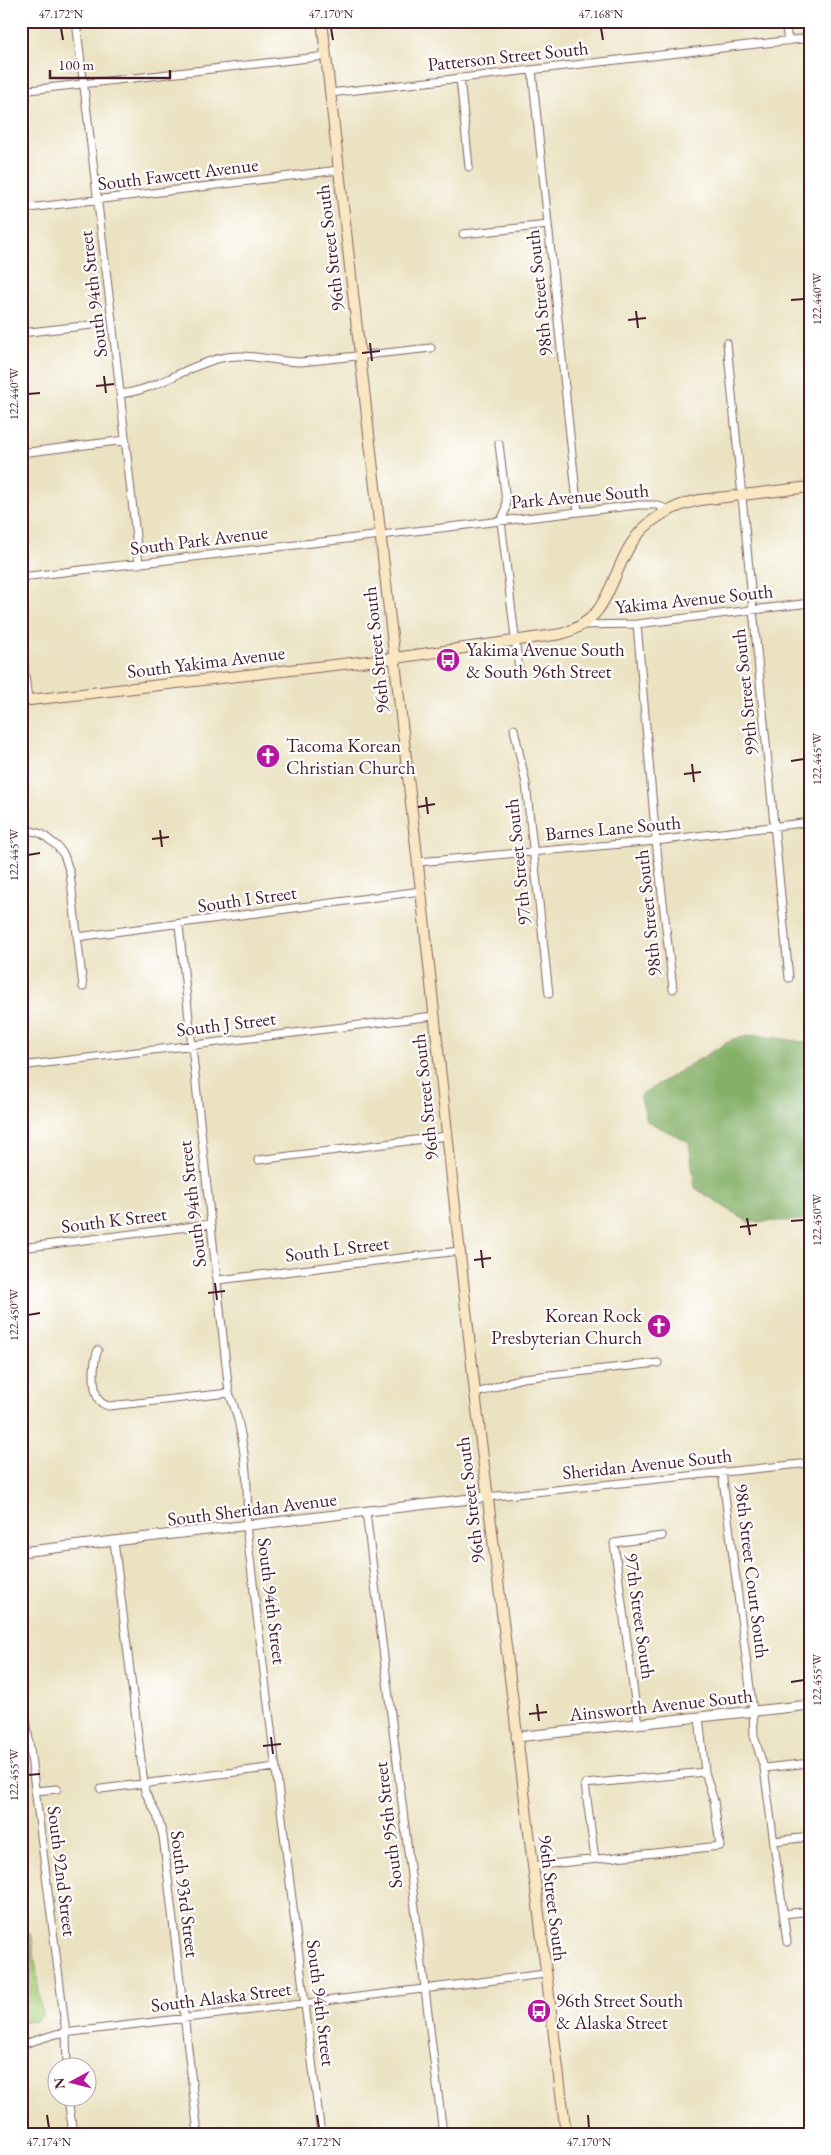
<svg xmlns="http://www.w3.org/2000/svg" width="831" height="2155" font-family="'EB Garamond',serif">
<rect width="100%" height="100%" fill="#fff"/>
<filter id="ink" filterUnits="userSpaceOnUse"><feTurbulence type="fractalNoise" baseFrequency=".02" numOctaves="2"/><feDisplacementMap in="SourceGraphic" scale="10" xChannelSelector="R" yChannelSelector="G"/><feConvolveMatrix kernelMatrix="1 2 1 2 8 2 1 2 1" color-interpolation-filters="sRGB"/></filter>
<filter id="wash" filterUnits="userSpaceOnUse"><feTurbulence type="fractalNoise" baseFrequency=".0096" numOctaves="4" result="noise"/><feDisplacementMap in="SourceGraphic" scale="20" xChannelSelector="R" yChannelSelector="G"/><feGaussianBlur stdDeviation="1.12" result="paint"/><feColorMatrix in="noise" values="0 0 0 0 0 0 0 0 0 0 0 0 0 0 0 0 0 1.4 0 .05"/><feComposite in="paint" operator="in"/></filter>
<g filter="url(#wash)">
<rect width="100%" height="100%" fill="#ebe2c1"/>
<path fill="#a5cc77" stroke="#787651" d="M 21,1933 L 30,1934 L 32,1938 L 42,2015 L 36,2021 L 21,2022 Z"/>
<path fill="#84b068" stroke="#67684a" d="M 756,1035 L 810,1043 L 810,1220 L 748,1222 L 695,1188 L 689,1142 L 647,1121 L 640,1095 L 733,1039 Z"/>
</g>
<g filter="url(#ink)">
<g fill="none" stroke-linecap="round" stroke-linejoin="round">
<g stroke="#826360" stroke-width="9">
<path id="minor" d="M 76,21 L 112,320 L 139,564
M 785,21 L 788,41
M 532,70 L 578,512
M 460,78 L 469,167
M 21,91 L 326,56
M 330,93 L 810,38
M 21,209 L 339,170
M 463,234 L 548,225
M 21,333 L 92,325
M 727,343 L 789,978
M 120,394 C 158,390 185,366 221,358 C 249,352 273,362 301,362 L 431,348
M 499,444 L 506,501 L 506,509 L 501,521 L 519,670
M 21,453 L 126,440
M 21,577 L 638,505 L 657,505 L 668,510
M 637,624 L 656,841 L 673,989
M 581,625 L 637,624 L 810,603
M 21,642 L 28,700
M 514,729 L 526,784 L 549,994
M 21,828 L 42,834 L 57,846 L 64,855 L 70,873 L 83,987
M 418,862 L 656,841 L 810,822
M 179,925 L 229,1393 C 244,1427 250,1489 246,1526 L 321,2134
M 77,937 L 421,891
M 21,1066 L 434,1016
M 258,1160 L 447,1136
M 21,1248 L 211,1224
M 218,1280 L 459,1251
M 98,1350 C 93,1361 92,1389 99,1400 C 101,1403 105,1405 109,1406 L 229,1393
M 475,1393 C 493,1390 504,1382 523,1378 L 658,1363
M 722,1472 L 753,1711 L 754,1736 L 764,1768 L 787,1942
M 487,1497 L 810,1463
M 366,1512 L 443,2134
M 114,1541 L 145,1792 L 157,1815 L 163,1836 L 198,2134
M 21,1678 L 66,2033 L 67,2068
M 638,1724 L 614,1543 L 662,1536
M 764,1768 L 810,1763
M 101,1789 L 276,1767
M 35,1791 L 57,1789
M 774,1841 L 810,1837
M 595,1859 L 585,1784 L 705,1772
M 532,1866 L 720,1846 L 714,1801 L 705,1772 L 699,1717
M 784,1914 L 810,1911
M 21,2045 L 56,2034 L 545,1974
M 68,2098 L 73,2134"/>
</g>
<g stroke="#826360" stroke-width="11">
<path id="tertiary" d="M 21,1552 L 487,1497
M 516,1737 L 810,1705"/>
</g>
<g stroke="#826360" stroke-width="12">
<path id="secondary" d="M 322,21 L 421,891 L 475,1393 L 566,2134
M 21,701 L 395,658 L 561,634 C 610,620 608,581 631,544 C 646,520 673,505 700,500 L 810,487"/>
</g>
<use href="#minor" stroke="#fff" stroke-width="7"/>
<use href="#tertiary" stroke="#fff" stroke-width="9"/>
<use href="#secondary" stroke="#f9e7c3" stroke-width="10"/>
</g>
</g>
<path fill="none" stroke="#4a1f2b" stroke-width="2" d="M 61,28 L 63,40M 331,28 L 333,40M 601,28 L 603,40M 791,300 L 804,299M 636,311 L 638,328M 628,320 L 646,318M 370,343 L 372,361M 362,353 L 380,351M 104,376 L 106,393M 96,386 L 114,384M 28,394 L 40,393M 791,761 L 804,759M 692,764 L 694,782M 684,774 L 701,772M 426,797 L 428,814M 418,807 L 435,804M 160,830 L 162,847M 152,839 L 169,837M 28,855 L 40,853M 747,1218 L 750,1235M 791,1221 L 804,1220M 740,1227 L 757,1225M 481,1250 L 483,1268M 474,1260 L 491,1258M 215,1283 L 217,1300M 208,1293 L 225,1291M 28,1315 L 40,1313M 791,1682 L 804,1680M 537,1704 L 539,1721M 529,1714 L 547,1712M 271,1737 L 273,1754M 263,1746 L 281,1744M 28,1775 L 40,1774M 47,2115 L 49,2128M 317,2115 L 319,2128M 588,2115 L 589,2128"/>
<defs>
<g id="bus-disc" transform="scale(1.25)"><circle r="9.5" fill="#b5179e" stroke="#fff"/><path d="M-5-6H5V4H4V6H2V4H-2V6H-4V4H-5ZM-3.5-4V0h7V-4ZM-3.5 1.2v1.5H-2V1.2ZM2 1.2v1.5H3.5V1.2Z" fill="#fff"/></g>
<g id="church-disc" transform="scale(1.25)"><circle r="9.5" fill="#b5179e" stroke="#fff"/><path d="M-1.2-6h2.4v3.5h3.3v2.4h-3.3V6h-2.4V-.1h-3.3v-2.4h3.3Z" fill="#fff"/></g>
</defs>
<g fill-rule="evenodd">
<use href="#bus-disc" x="448" y="660"/>
<use href="#church-disc" x="268" y="756"/>
<use href="#church-disc" x="659" y="1326"/>
<use href="#bus-disc" x="539" y="2011"/>
</g>
<g text-anchor="middle" dominant-baseline="central" stroke-width="4.5" stroke-linejoin="round" paint-order="stroke">
<g font-size="19" fill="#4a1f2b" stroke="#fff">
<text transform="translate(508 56) rotate(-6)">Patterson Street South</text>
<text transform="translate(178 174) rotate(-7)">South Fawcett Avenue</text>
<text transform="translate(330 248) rotate(-97)">96th Street South</text>
<text transform="translate(539 293) rotate(-96)">98th Street South</text>
<text transform="translate(93 294) rotate(-97)">South 94th Street</text>
<text transform="translate(580 496) rotate(-5)">Park Avenue South</text>
<text transform="translate(199 540) rotate(-7)">South Park Avenue</text>
<text transform="translate(694 599) rotate(-6)">Yakima Avenue South</text>
<text transform="translate(376 650) rotate(-96)">96th Street South</text>
<text transform="translate(206 662) rotate(-7)">South Yakima Avenue</text>
<text transform="translate(745 692) rotate(-96)">99th Street South</text>
<text transform="translate(613 828) rotate(-5)">Barnes Lane South</text>
<text transform="translate(518 862) rotate(-96)">97th Street South</text>
<text transform="translate(247 899) rotate(-8)">South I Street</text>
<text transform="translate(648 913) rotate(-96)">98th Street South</text>
<text transform="translate(226 1024) rotate(-7)">South J Street</text>
<text transform="translate(425 1097) rotate(-96)">96th Street South</text>
<text transform="translate(192 1204) rotate(-97)">South 94th Street</text>
<text transform="translate(114 1220) rotate(-7)">South K Street</text>
<text transform="translate(337 1249) rotate(-7)">South L Street</text>
<text transform="translate(647 1464) rotate(-6)">Sheridan Avenue South</text>
<text transform="translate(470 1500) rotate(-97)">96th Street South</text>
<text transform="translate(252 1509) rotate(-7)">South Sheridan Avenue</text>
<text transform="translate(752 1571) rotate(83)">98th Street Court South</text>
<text transform="translate(272 1601) rotate(83)">South 94th Street</text>
<text transform="translate(640 1616) rotate(82)">97th Street South</text>
<text transform="translate(661 1705) rotate(-6)">Ainsworth Avenue South</text>
<text transform="translate(388 1825) rotate(-97)">South 95th Street</text>
<text transform="translate(62 1871) rotate(83)">South 92nd Street</text>
<text transform="translate(185 1894) rotate(83)">South 93rd Street</text>
<text transform="translate(553 1898) rotate(83)">96th Street South</text>
<text transform="translate(221 1997) rotate(-7)">South Alaska Street</text>
<text transform="translate(321 2003) rotate(83)">South 94th Street</text>
</g>
<g font-size="19" fill="#4a1f2b" stroke="#fff" text-anchor="start">
<text x="466" y="649">Yakima Avenue South<tspan x="466" dy="22">&amp; South 96th Street</tspan></text>
<text x="286" y="745">Tacoma Korean<tspan x="286" dy="22">Christian Church</tspan></text>
<text x="642" y="1315" text-anchor="end">Korean Rock<tspan x="642" dy="22">Presbyterian Church</tspan></text>
<text x="556" y="2000">96th Street South<tspan x="556" dy="22">&amp; Alaska Street</tspan></text>
</g>
</g>
<rect width="831" height="2155" fill="none" stroke="#fff" stroke-width="55"/>
<g transform="translate(72 2082) rotate(263)"><circle r="24" fill="#ffffff" stroke="#b7a5aa"/>
<path d="M0-4L9 19L0 12L-9 19Z" fill="#b5179e"/>
<text y="-8" font-size="14" font-weight="bold" text-anchor="middle" fill="#4a1f2b">N</text>
</g>
<path d="M50 70v8h120v-8" fill="none" stroke="#4a1f2b" stroke-width="2.5"/>
<text x="58" y="70" font-size="15" fill="#4a1f2b" stroke="#ffffff" stroke-width="4" paint-order="stroke">100 m</text>
<rect x="28" y="28" width="776" height="2100" fill="none" stroke="#4a1f2b" stroke-width="2"/>
<g font-size="12" text-anchor="middle" fill="#4a1f2b">
<text x="61" y="18">47.172°N</text>
<text x="331" y="18">47.170°N</text>
<text x="601" y="18">47.168°N</text>
<text transform="translate(817 299) rotate(-90)" y="4">122.440°W</text>
<text transform="translate(14 394) rotate(-90)" y="4">122.440°W</text>
<text transform="translate(817 759) rotate(-90)" y="4">122.445°W</text>
<text transform="translate(14 855) rotate(-90)" y="4">122.445°W</text>
<text transform="translate(817 1220) rotate(-90)" y="4">122.450°W</text>
<text transform="translate(14 1315) rotate(-90)" y="4">122.450°W</text>
<text transform="translate(817 1680) rotate(-90)" y="4">122.455°W</text>
<text transform="translate(14 1775) rotate(-90)" y="4">122.455°W</text>
<text x="49" y="2146">47.174°N</text>
<text x="319" y="2146">47.172°N</text>
<text x="589" y="2146">47.170°N</text>
</g>
</svg>
